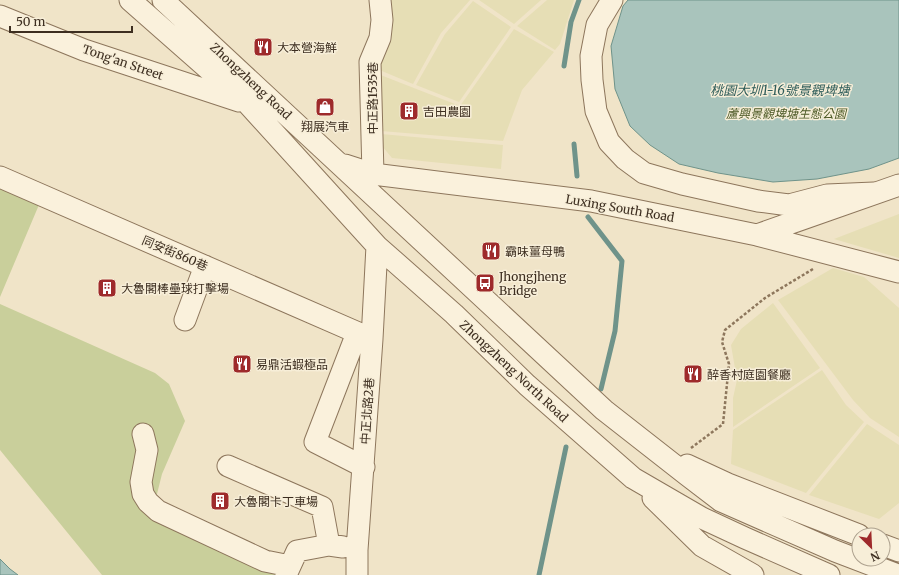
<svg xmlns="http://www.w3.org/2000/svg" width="899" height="575" font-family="Merriweather,'Noto Sans TC',serif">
<rect width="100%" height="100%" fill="#f0e4c8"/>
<path fill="#e6deb5" d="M 386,0 L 470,0 L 441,33 L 413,84 L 377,69 Z
M 479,0 L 541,0 L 514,24 Z
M 547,0 L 574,0 L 560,44 L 555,50 L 517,26 Z
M 473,1 L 511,27 L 459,102 L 416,85 L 445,34 Z
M 514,29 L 554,52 L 522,90 L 503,141 L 381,131 L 378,74 L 460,106 Z
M 381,134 L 503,145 L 501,169 L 392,158 L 382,146 Z
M 899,214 L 899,258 L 834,239 Z
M 833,268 L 864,277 L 899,308 L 899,437 L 870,418 L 853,400 L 778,300 Z
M 773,303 L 820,368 L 733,427 L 733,398 L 737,380 L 731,345 L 741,329 Z
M 822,370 L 846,405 L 864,422 L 806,493 L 731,464 L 733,430 Z
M 867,424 L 899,445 L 899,503 L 879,519 L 809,495 Z"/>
<path fill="#c9cf9b" d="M 0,184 L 41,200 L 0,297 Z
M 0,304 L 155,373 L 169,384 L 185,421 L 162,474 L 157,494 L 158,508 L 295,575 L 102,575 L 0,450 Z"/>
<path fill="#a9c4bc" stroke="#6f938a" d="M 628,0 L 899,0 L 899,158 L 869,169 L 817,179 L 773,182 L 718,173 L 679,164 L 650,145 L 630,126 L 615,89 L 611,46 L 623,6 Z
M 0,559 L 10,569 L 18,575 L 0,575 Z"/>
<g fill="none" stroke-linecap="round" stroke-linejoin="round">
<path stroke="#6f938a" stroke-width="5" d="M 564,66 L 571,22 L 579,0
M 574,144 L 577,176
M 588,217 L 622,261 L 615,331 L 601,389
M 539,575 L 566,447"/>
<g stroke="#8d765c" stroke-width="23">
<path id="minor" d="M 130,0 L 247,103 L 377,246 L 454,314 L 527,385 L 633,478 L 702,518 L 745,538 L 829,575
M 163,0 L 604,410 L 687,475 L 721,501 L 835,551 L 898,575
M 612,0 L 597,25 L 591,56 L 592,80 L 596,111 L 609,142 L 625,159 L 644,173 L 682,184 L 758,201 L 789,205 L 827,195 L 874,193
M 0,16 L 84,50 L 239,101
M 345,165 L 373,174 L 591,201 L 757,235 L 899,272
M 373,174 L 370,62 L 380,38 L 382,20 L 380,0
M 0,177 L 372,339
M 757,235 L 899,185
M 185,320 L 205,266
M 357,333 L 315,442 L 364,467
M 143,434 L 147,450 L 141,482 L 143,494 L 148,502 L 158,511 L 265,561 L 290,566
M 687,465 L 728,484 L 859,535
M 228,466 L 322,507 L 329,545
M 653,498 L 702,546 L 753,575
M 883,545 L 899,551
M 286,575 L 297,551 L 329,545 L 343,547
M 357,575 L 357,550 L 372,339 L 377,246"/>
</g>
<path stroke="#8d765c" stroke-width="2.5" stroke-dasharray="3 2" stroke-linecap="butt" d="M 691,448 L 723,424 L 729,364 L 722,342 L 725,330 L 765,298 L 813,269"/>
<use href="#minor" stroke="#faf1dc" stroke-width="21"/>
</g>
<defs>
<g id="restaurant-square" transform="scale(1)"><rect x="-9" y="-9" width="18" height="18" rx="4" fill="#9e2a2b" stroke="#f7eed8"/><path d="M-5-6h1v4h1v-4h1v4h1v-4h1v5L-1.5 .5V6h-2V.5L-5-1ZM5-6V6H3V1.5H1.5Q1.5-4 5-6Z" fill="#fff"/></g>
<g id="shop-square" transform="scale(1)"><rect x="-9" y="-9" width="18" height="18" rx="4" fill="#9e2a2b" stroke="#f7eed8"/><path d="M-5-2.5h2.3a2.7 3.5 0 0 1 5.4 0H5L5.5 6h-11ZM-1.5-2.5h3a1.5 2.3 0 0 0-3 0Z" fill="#fff"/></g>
<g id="building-square" transform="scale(1)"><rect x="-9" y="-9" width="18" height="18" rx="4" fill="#9e2a2b" stroke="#f7eed8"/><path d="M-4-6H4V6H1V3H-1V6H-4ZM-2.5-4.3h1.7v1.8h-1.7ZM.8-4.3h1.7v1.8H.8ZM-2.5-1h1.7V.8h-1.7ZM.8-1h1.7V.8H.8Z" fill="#fff"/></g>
<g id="bus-square" transform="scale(1)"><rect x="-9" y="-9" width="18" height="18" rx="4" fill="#9e2a2b" stroke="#f7eed8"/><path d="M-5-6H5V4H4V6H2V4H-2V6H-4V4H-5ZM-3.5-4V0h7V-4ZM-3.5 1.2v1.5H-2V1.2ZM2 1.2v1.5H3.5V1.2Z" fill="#fff"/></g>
</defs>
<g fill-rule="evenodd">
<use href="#restaurant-square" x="263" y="47"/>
<use href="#shop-square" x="325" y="107"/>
<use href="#building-square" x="409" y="111"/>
<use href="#restaurant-square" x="491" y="251"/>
<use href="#bus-square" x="485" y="283"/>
<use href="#building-square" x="107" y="288"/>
<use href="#restaurant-square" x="242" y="364"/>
<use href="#restaurant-square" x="693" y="374"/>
<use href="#building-square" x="220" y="501"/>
</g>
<g text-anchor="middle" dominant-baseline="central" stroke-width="3" stroke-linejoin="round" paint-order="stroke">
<g font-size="12" fill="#3d2e20" stroke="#f7eed8" text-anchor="start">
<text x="277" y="47">大本營海鮮</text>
<text x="423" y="111">吉田農園</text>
<text x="325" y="126" text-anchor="middle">翔展汽車</text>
<text x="505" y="251">霸味薑母鴨</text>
<text x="499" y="276">Jhongjheng<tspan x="499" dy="14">Bridge</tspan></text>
<text x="121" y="288">大魯閣棒壘球打擊場</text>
<text x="256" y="364">易鼎活蝦極品</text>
<text x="707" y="374">醉香村庭園餐廳</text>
<text x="234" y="501">大魯閣卡丁車場</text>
</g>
<g font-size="12" fill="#3d2e20" stroke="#f7eed8">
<text transform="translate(123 62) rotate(19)">Tong'an Street</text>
<text transform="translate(251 81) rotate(43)">Zhongzheng Road</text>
<text transform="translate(372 98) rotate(-90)">中正路1535巷</text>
<text transform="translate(620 208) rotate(10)">Luxing South Road</text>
<text transform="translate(175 253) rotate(23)">同安街860巷</text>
<text transform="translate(514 371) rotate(43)">Zhongzheng North Road</text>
<text transform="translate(367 411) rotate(-86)">中正北路2巷</text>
</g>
<g font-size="12" font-style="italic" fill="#4d5a26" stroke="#f7eed8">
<text x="786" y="113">蘆興景觀埤塘生態公園</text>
</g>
<g font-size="13" font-style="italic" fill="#2f5d5a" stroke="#f7eed8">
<text x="780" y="90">桃園大圳1-16號景觀埤塘</text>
</g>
</g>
<g transform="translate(871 547) rotate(156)"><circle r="19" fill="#f7eed8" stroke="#ada18e"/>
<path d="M0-3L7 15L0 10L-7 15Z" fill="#9e2a2b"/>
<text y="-6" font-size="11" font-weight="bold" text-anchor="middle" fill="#3d2e20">N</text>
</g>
<path d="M10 26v6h122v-6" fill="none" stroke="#3d2e20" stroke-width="2"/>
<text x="16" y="26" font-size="12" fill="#3d2e20" stroke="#f7eed8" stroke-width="3" paint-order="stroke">50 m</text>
</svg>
